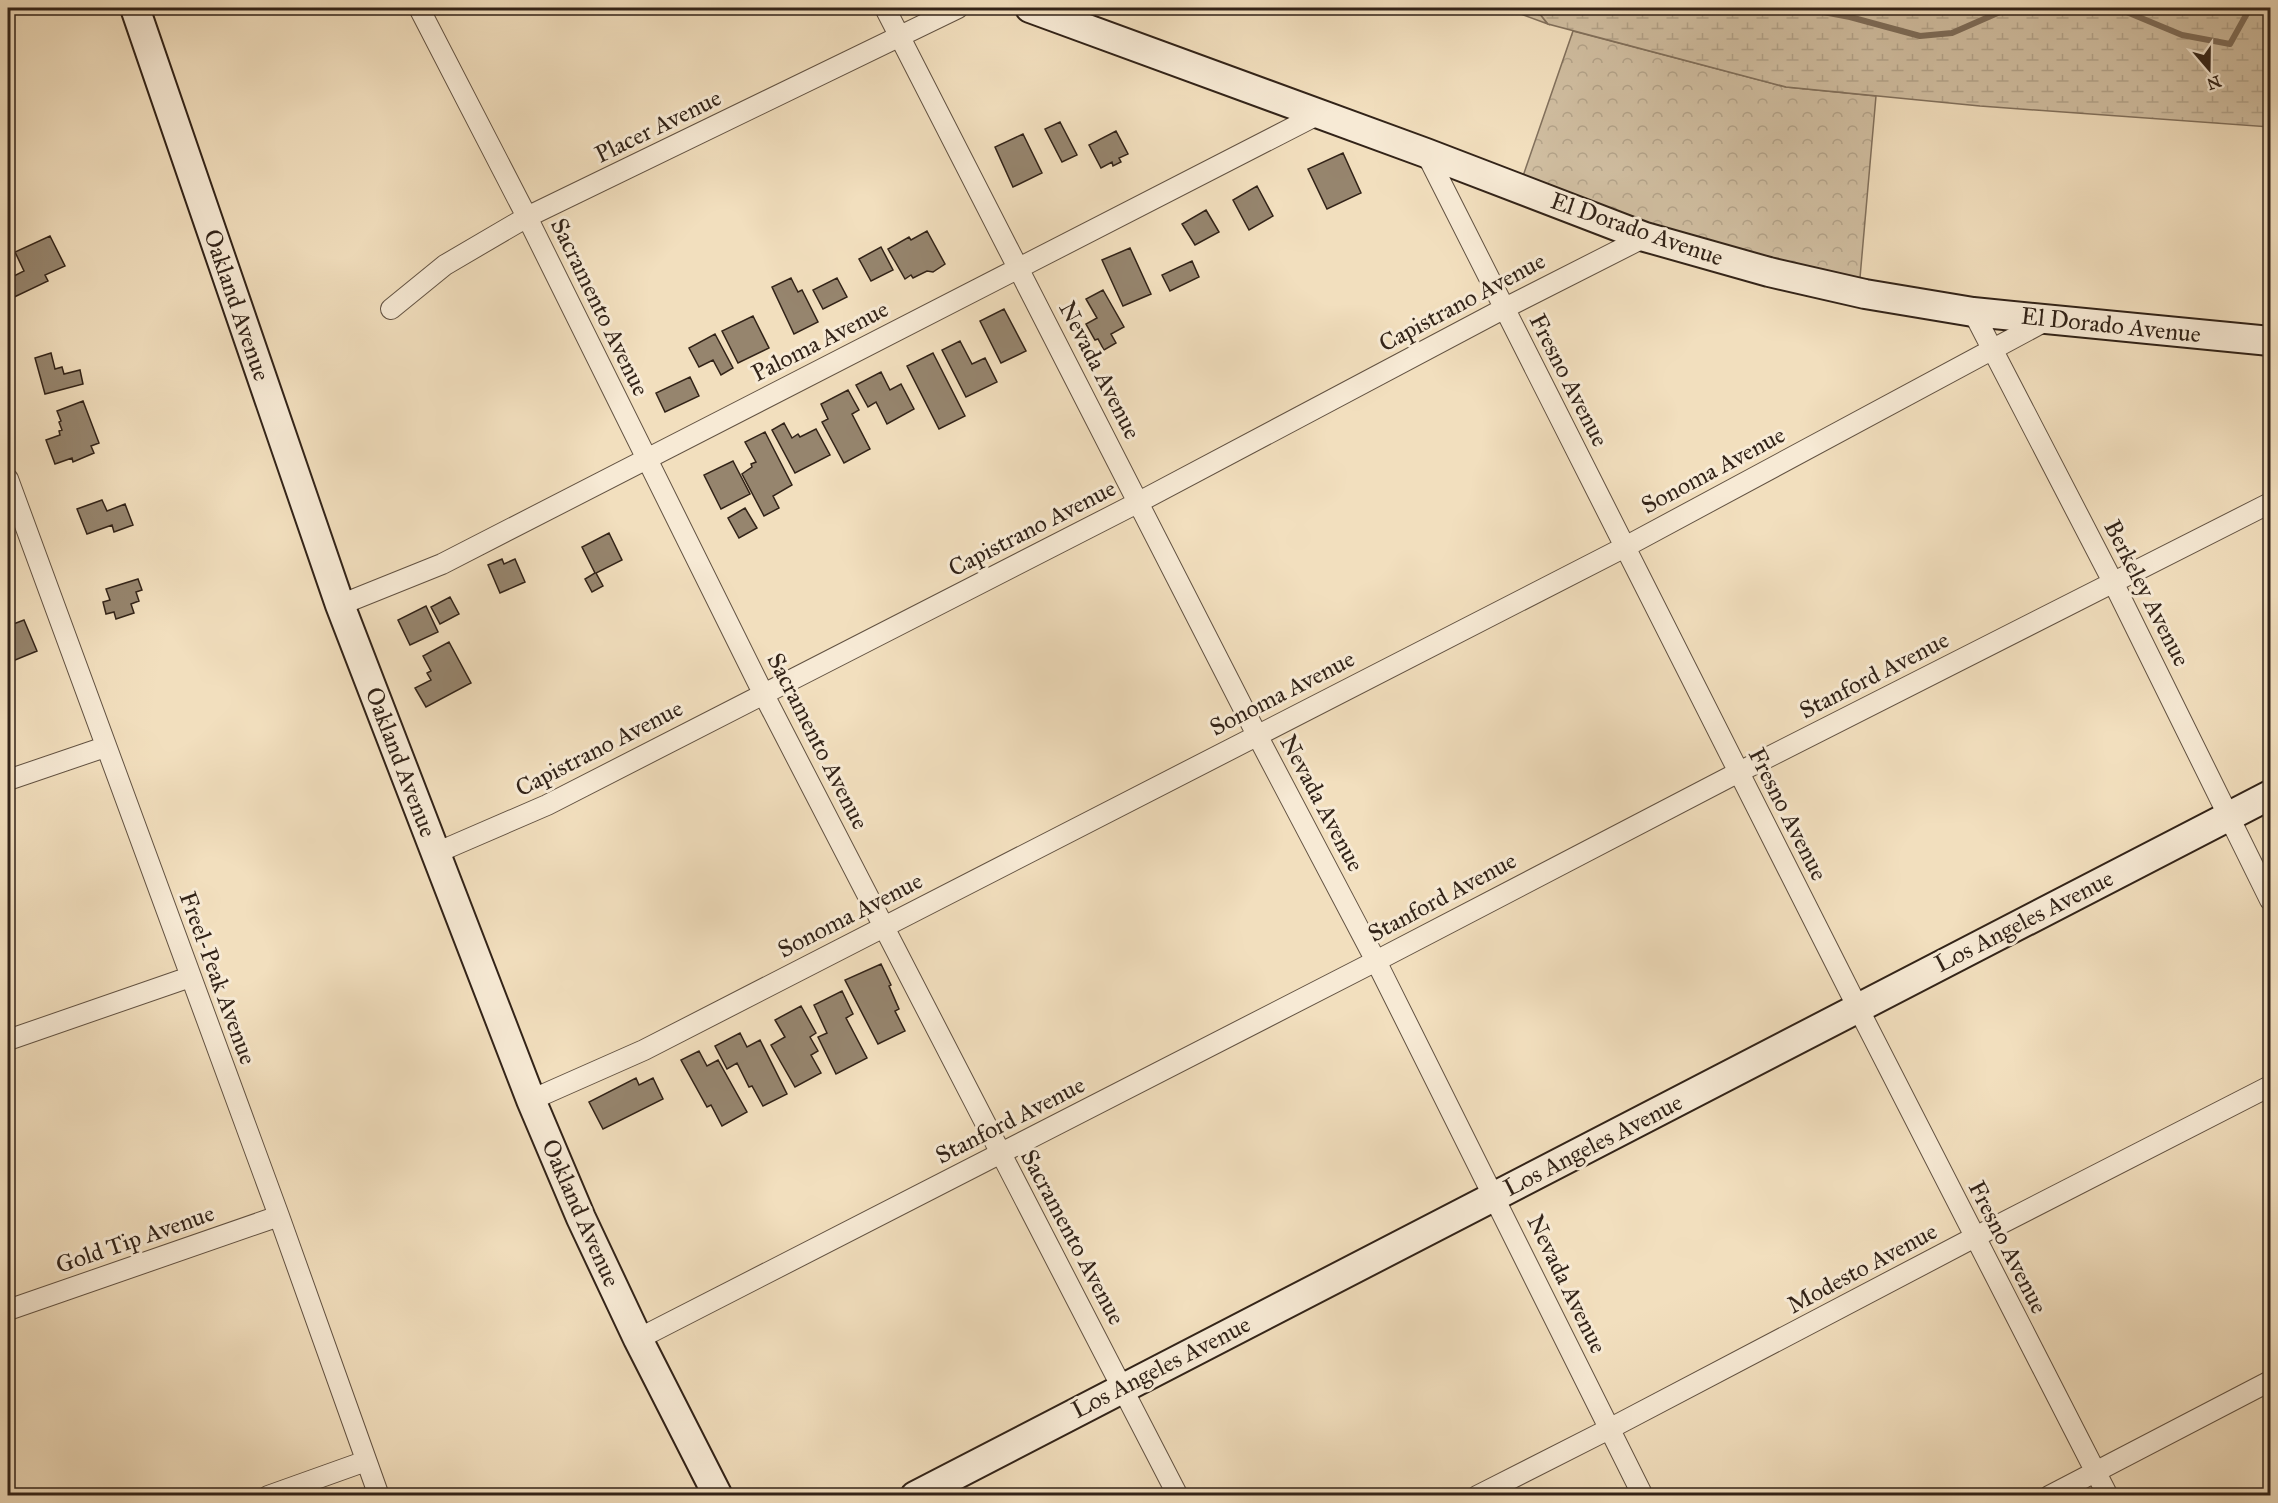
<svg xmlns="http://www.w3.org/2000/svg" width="2278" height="1503" font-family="'IM FELL Great Primer',serif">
<defs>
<pattern id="grass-dots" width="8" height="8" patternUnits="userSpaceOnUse" patternTransform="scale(1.5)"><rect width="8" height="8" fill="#d1bfa2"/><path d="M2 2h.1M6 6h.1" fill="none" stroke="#b4a48b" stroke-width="1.8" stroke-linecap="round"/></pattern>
<pattern id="forest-crowns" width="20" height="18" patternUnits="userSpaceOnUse" patternTransform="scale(1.5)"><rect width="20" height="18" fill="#d1bfa2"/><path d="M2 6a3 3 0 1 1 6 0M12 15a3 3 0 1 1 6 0" fill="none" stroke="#b4a48b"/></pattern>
<pattern id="wetland-marsh" width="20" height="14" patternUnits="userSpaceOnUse" patternTransform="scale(1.5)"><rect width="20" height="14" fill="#d1bfa2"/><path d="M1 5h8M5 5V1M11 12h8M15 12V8" fill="none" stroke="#b4a48b"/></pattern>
</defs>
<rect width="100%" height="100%" fill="#f2dfbe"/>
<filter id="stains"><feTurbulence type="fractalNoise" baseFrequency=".00333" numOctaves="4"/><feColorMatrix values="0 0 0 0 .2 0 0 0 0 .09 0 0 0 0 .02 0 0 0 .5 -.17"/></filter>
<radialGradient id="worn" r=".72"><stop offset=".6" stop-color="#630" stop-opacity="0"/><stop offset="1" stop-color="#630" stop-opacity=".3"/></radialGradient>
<path fill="url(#grass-dots)" stroke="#82715d" stroke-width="1.5" d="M 1504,8 L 1535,8 L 1548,24 Z"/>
<path fill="url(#forest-crowns)" stroke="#82715d" stroke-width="1.5" d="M 1573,31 L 1786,87 L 1876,96 L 1859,289 L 1624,216 L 1523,176 Z"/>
<path fill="url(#wetland-marsh)" stroke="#82715d" stroke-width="1.5" d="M 1535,8 L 2270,8 L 2270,127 L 1980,106 L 1786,87 L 1548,24 Z"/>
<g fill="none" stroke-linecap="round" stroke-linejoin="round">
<path stroke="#7e6d5a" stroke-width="6" d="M 1802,8 L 1850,17 L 1920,36 L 1952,33 L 2009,8
M 2117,8 L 2182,35 L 2230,44 L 2250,8"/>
</g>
<path fill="#96856e" stroke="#322318" stroke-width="1.5" d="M 1060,122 L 1077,155 L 1062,162 L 1045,129 Z
M 1116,131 L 1128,154 L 1119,158 L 1121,162 L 1113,166 L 1112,162 L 1101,168 L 1089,145 Z
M 1023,134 L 1042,173 L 1013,187 L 995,147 Z
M 1343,153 L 1361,193 L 1327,209 L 1308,169 Z
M 1257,186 L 1273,216 L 1249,230 L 1233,200 Z
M 1206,210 L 1219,232 L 1195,245 L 1182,224 Z
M 927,231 L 945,264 L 933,272 L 927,271 L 913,278 L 911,275 L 905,279 L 888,249 L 909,237 L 911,240 Z
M 50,236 L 65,266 L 45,275 L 48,281 L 8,300 L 8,279 L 24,271 L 15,252 Z
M 881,247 L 893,270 L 871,281 L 859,259 Z
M 1130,248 L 1151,294 L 1123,306 L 1102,260 Z
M 1192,261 L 1199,277 L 1170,291 L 1162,275 Z
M 791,278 L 798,292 L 802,290 L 818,322 L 794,334 L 772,287 Z
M 837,278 L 847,297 L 823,309 L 813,290 Z
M 1103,290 L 1124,327 L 1111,334 L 1116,343 L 1104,350 L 1098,339 L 1095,340 L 1086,324 L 1097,318 L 1086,299 Z
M 1004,309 L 1026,351 L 1001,363 L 980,321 Z
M 753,316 L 769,348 L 738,363 L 722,331 Z
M 715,334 L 733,368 L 721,375 L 713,360 L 699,367 L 689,348 Z
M 960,341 L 972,364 L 985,358 L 997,382 L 966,397 L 942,350 Z
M 51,353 L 55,369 L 62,367 L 64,374 L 80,370 L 83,384 L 45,394 L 35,358 Z
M 933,353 L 965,416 L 939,429 L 907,366 Z
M 881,372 L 890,390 L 901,384 L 914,409 L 887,424 L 876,402 L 868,407 L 856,385 Z
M 690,377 L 699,396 L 665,412 L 656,393 Z
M 848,390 L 859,410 L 852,414 L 870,449 L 844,463 L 822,422 L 828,419 L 821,404 Z
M 83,401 L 99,443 L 91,446 L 94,453 L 73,462 L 72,458 L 55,464 L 46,440 L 60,435 L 59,431 L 62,430 L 59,422 L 61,421 L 57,411 Z
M 784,423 L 792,438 L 798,434 L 800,437 L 816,429 L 830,455 L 795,473 L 772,430 Z
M 765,432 L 792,485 L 773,496 L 779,508 L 764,516 L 742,474 L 752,467 L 751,464 L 756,462 L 745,442 Z
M 733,461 L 750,494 L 721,509 L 704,475 Z
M 102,500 L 107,511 L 125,504 L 133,525 L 114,532 L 112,525 L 87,534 L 77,509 Z
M 745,508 L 757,528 L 739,538 L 728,518 Z
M 609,533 L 622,560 L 596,573 L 603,586 L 592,592 L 585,579 L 595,573 L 582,547 Z
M 502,559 L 504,564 L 515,559 L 525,582 L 500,593 L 488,565 Z
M 138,579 L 142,590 L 136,592 L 139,601 L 131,604 L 134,613 L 116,619 L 114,612 L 106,614 L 103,602 L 110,600 L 106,589 Z
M 450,597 L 459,614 L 440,624 L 431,607 Z
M 426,606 L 438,632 L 410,645 L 398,620 Z
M 24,620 L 37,651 L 8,663 L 8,626 Z
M 449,642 L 471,683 L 426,707 L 415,688 L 431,680 L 427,673 L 431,671 L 423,656 Z
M 881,964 L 891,985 L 889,986 L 899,1009 L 895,1011 L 905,1031 L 878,1044 L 845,980 Z
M 842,991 L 853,1014 L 846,1018 L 867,1058 L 836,1074 L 818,1037 L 827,1033 L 814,1005 Z
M 801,1006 L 816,1033 L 810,1037 L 818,1051 L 811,1055 L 821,1073 L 795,1087 L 771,1045 L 785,1037 L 775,1020 Z
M 740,1033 L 747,1047 L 760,1040 L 787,1094 L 763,1106 L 752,1086 L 749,1087 L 737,1063 L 727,1069 L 715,1046 Z
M 699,1051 L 707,1066 L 718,1060 L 747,1112 L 722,1126 L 711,1105 L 707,1107 L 681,1060 Z
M 636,1078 L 639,1085 L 653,1078 L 663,1099 L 603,1129 L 589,1102 Z"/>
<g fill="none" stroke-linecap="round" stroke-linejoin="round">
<g stroke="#625242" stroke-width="22">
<path id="street" d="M 419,8 L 527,217 L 763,693 L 1178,1496
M 885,8 L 1257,735 L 1376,961 L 1643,1496
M 1426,153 L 1858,1008 L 2108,1496
M 391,309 L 445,265 L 527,217 L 958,8
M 1973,312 L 2114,584 L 2270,900
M 8,479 L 279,1216 L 379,1496
M 340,605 L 442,564 L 1319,114
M 8,780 L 105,747
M 436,853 L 547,805 L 1139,502 L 1505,308 L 1645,237
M 8,1040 L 190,977
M 531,1100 L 644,1050 L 1625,547 L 2049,319
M 8,1310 L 279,1216
M 638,1339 L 1376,961 L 1739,772 L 2270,503
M 268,1496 L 366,1461
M 1477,1496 L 1609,1429 L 1975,1237 L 2270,1086
M 2049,1496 L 2270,1381"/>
</g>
<g stroke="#322318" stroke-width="32">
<path id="secondary" d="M 135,8 L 340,605 L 531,1100 L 581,1218 L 638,1339 L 718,1496
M 1030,8 L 1426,153 L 1645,237 L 1769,272 L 1865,294 L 1973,312 L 2270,341
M 915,1496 L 2270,795"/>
</g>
<use href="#street" stroke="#f7ead5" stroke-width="20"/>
<use href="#secondary" stroke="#f7ead5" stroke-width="28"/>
</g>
<g text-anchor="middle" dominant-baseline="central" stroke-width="6" stroke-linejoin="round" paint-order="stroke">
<g font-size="24" fill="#322318" stroke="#f7ead5">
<text transform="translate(658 126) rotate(-26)">Placer Avenue</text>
<text transform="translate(1637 229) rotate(19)">El Dorado Avenue</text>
<text transform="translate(1462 302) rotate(-28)">Capistrano Avenue</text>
<text transform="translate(237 305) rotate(71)">Oakland Avenue</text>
<text transform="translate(600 307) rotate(64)">Sacramento Avenue</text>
<text transform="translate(2111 325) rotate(6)">El Dorado Avenue</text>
<text transform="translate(820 341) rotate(-27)">Paloma Avenue</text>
<text transform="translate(1100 370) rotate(63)">Nevada Avenue</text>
<text transform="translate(1569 380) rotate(63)">Fresno Avenue</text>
<text transform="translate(1713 470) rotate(-28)">Sonoma Avenue</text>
<text transform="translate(1032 528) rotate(-27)">Capistrano Avenue</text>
<text transform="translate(2147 593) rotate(63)">Berkeley Avenue</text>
<text transform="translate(1874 675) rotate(-27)">Stanford Avenue</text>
<text transform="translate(1282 693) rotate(-27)">Sonoma Avenue</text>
<text transform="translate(818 741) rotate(63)">Sacramento Avenue</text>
<text transform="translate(599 748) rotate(-27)">Capistrano Avenue</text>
<text transform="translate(401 762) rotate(69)">Oakland Avenue</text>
<text transform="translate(1322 803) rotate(62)">Nevada Avenue</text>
<text transform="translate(1788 814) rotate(63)">Fresno Avenue</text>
<text transform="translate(1442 897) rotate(-28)">Stanford Avenue</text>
<text transform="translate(850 915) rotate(-27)">Sonoma Avenue</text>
<text transform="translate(2024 921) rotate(-27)">Los Angeles Avenue</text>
<text transform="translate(218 978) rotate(70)">Freel-Peak Avenue</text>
<text transform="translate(1010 1120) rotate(-27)">Stanford Avenue</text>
<text transform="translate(1593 1145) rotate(-27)">Los Angeles Avenue</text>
<text transform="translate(581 1213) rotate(66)">Oakland Avenue</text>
<text transform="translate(1073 1237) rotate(62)">Sacramento Avenue</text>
<text transform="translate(135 1239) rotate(-19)">Gold Tip Avenue</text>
<text transform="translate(2008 1247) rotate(63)">Fresno Avenue</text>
<text transform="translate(1862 1268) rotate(-28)">Modesto Avenue</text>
<text transform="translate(1567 1284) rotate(64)">Nevada Avenue</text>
<text transform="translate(1161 1367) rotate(-27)">Los Angeles Avenue</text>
</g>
</g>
<rect width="2278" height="1503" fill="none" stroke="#f2dfbe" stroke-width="30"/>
<rect x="9" y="9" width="2260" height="1485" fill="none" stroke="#322318" stroke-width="3"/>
<rect x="15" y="15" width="2248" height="1473" fill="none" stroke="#322318" stroke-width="1.5"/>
<g transform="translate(2209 69) rotate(160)" stroke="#f7ead5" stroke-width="4.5" paint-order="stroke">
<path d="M0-4.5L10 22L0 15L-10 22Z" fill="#322318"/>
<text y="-9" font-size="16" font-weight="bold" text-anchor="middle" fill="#322318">N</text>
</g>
<rect width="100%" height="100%" filter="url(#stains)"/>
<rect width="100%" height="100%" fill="url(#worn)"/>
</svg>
